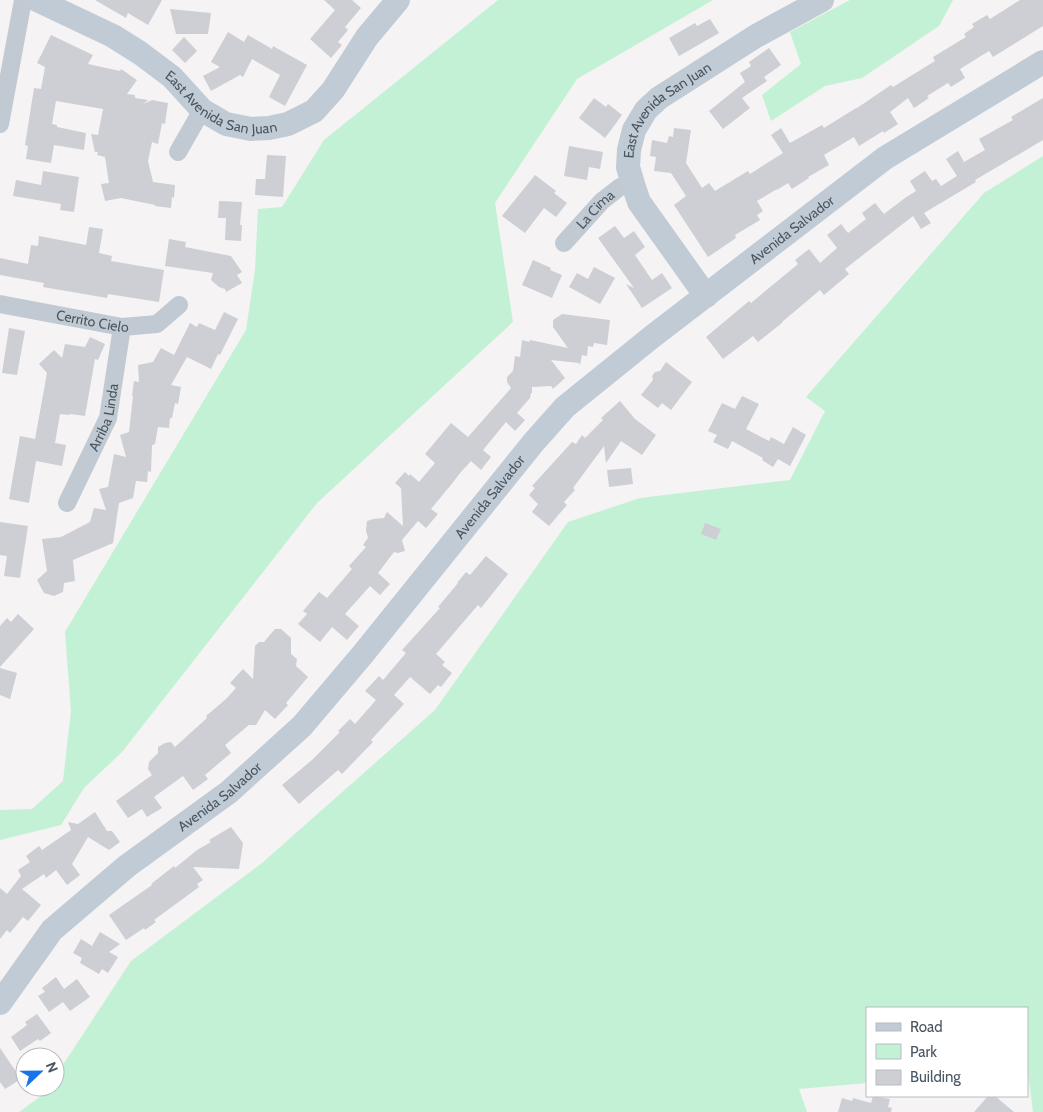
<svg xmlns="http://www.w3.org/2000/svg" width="1043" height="1112" font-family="Cabin,sans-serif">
<rect width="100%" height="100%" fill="#f5f3f3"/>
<path fill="#c3f1d5" d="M 498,0 L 713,0 L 577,79 L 495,203 L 513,322 L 317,503 L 122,752 L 84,788 L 61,825 L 0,840 L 0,810 L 32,809 L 63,781 L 71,711 L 65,632 L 246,330 L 255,270 L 258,209 L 282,207 L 324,140 Z
M 850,0 L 953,0 L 939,26 L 862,78 L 825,86 L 771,121 L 762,95 L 801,64 L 790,32 Z
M 1043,156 L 1043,1112 L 1033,1112 L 1027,1064 L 1027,1008 L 867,1008 L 867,1083 L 799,1089 L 807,1112 L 19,1112 L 44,1094 L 48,1087 L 55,1087 L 55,1077 L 131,961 L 262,863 L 435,710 L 568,522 L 640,498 L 790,480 L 825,411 L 806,397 L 984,193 Z"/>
<path fill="#cdcfd5" d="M 95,0 L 162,0 L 148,25 L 128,13 L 126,18 Z
M 324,0 L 352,0 L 361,8 L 345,27 L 348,30 L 338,42 L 342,45 L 331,58 L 310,39 L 335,10 Z
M 1020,0 L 1043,0 L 1043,26 L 993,57 L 989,51 L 960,69 L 965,78 L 951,87 L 948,83 L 927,96 L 929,98 L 914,108 L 908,98 L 890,112 L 898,124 L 884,133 L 883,131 L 859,146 L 854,137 L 824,155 L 829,165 L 808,177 L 809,178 L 792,189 L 788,183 L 777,190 L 777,189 L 757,201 L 763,211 L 757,215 L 760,220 L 735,235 L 736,238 L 708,257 L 674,205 L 686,196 L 671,173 L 654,171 L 656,157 L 650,156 L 652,140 L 667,143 L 669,136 L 673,137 L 674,128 L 691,130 L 686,163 L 702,188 L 709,183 L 715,191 L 748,171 L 750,174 L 783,153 L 771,135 L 781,128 L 790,143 L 822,125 L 824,128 L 856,108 L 857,108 L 891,85 L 893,87 L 935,61 L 933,57 L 966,37 L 964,34 L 974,27 L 972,24 L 987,15 L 990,19 Z
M 170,9 L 211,13 L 208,34 L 176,34 Z
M 710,19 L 719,33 L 679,56 L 669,38 L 695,23 L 697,26 Z
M 228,32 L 244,42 L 248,35 L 272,49 L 273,46 L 307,65 L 285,106 L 269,97 L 280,75 L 252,59 L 243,77 L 240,75 L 211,91 L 203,76 L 220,67 L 211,62 Z
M 51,35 L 93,55 L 88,64 L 120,71 L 121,69 L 137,80 L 127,94 L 135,95 L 135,98 L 148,100 L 143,104 L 152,100 L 168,103 L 165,124 L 162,123 L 158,144 L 152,142 L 148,161 L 153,182 L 175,185 L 174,198 L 172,197 L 171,208 L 155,206 L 155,205 L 121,198 L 105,201 L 101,184 L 109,183 L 105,157 L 97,155 L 98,152 L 95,152 L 91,134 L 98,135 L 103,109 L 56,101 L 52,124 L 57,125 L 57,127 L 86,133 L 84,150 L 54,145 L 51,163 L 26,159 L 28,146 L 25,145 L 34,88 L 41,89 L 45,67 L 37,63 Z
M 184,37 L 197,51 L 185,63 L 172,50 Z
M 769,48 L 781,65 L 764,77 L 767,81 L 742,98 L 750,108 L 723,129 L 709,111 L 745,82 L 740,73 L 751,66 L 749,62 Z
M 594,98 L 606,107 L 608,104 L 622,115 L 605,138 L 579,118 Z
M 1043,98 L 1043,140 L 975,180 L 976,182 L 924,213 L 931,223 L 921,229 L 913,216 L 845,269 L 849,274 L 824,295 L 820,290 L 782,322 L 782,323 L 758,342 L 753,336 L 723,359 L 706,337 L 749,301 L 751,303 L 798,264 L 795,260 L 809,249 L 820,263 L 837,248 L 827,235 L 841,224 L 848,233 L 866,219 L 862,213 L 875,203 L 884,214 L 905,198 L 916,191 L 910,181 L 925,171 L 932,181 L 936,179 L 941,186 L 957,176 L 946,159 L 958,151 L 964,162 L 985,150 L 979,139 L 1013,120 L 1011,117 Z
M 569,146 L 603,152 L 600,169 L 589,167 L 587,180 L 564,176 Z
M 267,155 L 286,156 L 283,197 L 255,195 L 256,179 L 265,179 Z
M 43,171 L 79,177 L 74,212 L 60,210 L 61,204 L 13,196 L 16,180 L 41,185 Z
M 535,175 L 556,191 L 554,193 L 567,203 L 556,217 L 544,208 L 525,233 L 502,216 Z
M 219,201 L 242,202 L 240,225 L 242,225 L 241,241 L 225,240 L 226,218 L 218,218 Z
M 615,226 L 624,238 L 634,231 L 645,247 L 635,255 L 652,280 L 662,273 L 672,288 L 642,308 L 626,284 L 634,288 L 598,238 Z
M 89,227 L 103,229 L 99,253 L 112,256 L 111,261 L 164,270 L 159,302 L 108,294 L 107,298 L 43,287 L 44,283 L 0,275 L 0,258 L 28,264 L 31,245 L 38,246 L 39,236 L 86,245 Z
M 169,239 L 186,242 L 185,247 L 231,256 L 242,272 L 237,275 L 242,283 L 226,292 L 225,289 L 219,287 L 211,280 L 213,273 L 165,266 Z
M 533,260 L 551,268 L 550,270 L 562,275 L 552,298 L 522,285 Z
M 594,267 L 615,278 L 600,304 L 569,287 L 577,273 L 588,279 Z
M 224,312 L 238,319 L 220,355 L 218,354 L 211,369 L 187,357 L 171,385 L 181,387 L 178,404 L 175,403 L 172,418 L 170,418 L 169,428 L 158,427 L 155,444 L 152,445 L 151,472 L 148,471 L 147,482 L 136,481 L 133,498 L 119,503 L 113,543 L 73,560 L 75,581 L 64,583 L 63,592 L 54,596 L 44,593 L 37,580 L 47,571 L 42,539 L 61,537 L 90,522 L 94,508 L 106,510 L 99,489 L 108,487 L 114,454 L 126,457 L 120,435 L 129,432 L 133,396 L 132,396 L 134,381 L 139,382 L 138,365 L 153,362 L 161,348 L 174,355 L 190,323 L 197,327 L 199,323 L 215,330 Z
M 562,314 L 610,320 L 607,345 L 594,343 L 593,347 L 588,346 L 587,356 L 582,355 L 580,365 L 579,363 L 551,360 L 565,378 L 553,389 L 551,386 L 532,387 L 532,393 L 531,393 L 530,398 L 517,413 L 525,420 L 515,431 L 506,422 L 483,450 L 491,457 L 481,470 L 471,461 L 461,472 L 450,486 L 431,509 L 438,514 L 426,528 L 418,521 L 402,540 L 405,551 L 398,553 L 394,552 L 378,573 L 390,584 L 380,595 L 370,586 L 345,614 L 359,626 L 347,640 L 332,627 L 320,642 L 298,624 L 307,614 L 303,611 L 319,592 L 327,598 L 352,569 L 349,566 L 366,547 L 363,545 L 368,538 L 366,530 L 367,521 L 373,519 L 384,518 L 387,512 L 403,526 L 401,488 L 395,483 L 405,472 L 409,476 L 410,474 L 419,482 L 435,463 L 425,454 L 451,423 L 468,437 L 511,388 L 507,382 L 507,377 L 513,371 L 515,356 L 520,357 L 522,340 L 529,342 L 530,340 L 568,348 L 553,327 L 553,320 Z
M 9,328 L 25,331 L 17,375 L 2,373 Z
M 90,337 L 105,344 L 98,360 L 95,359 L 85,416 L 70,414 L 69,415 L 60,414 L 55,443 L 66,445 L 62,466 L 36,461 L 29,503 L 9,499 L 20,436 L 35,439 L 47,373 L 39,364 L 54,350 L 62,358 L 65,344 L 85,347 Z
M 666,362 L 692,382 L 671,410 L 662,403 L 658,408 L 641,395 L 653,380 L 652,376 L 655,372 L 660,371 Z
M 742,396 L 759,404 L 746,429 L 769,441 L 771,437 L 784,444 L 793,427 L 806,435 L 790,466 L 778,459 L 773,467 L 762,460 L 763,458 L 732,441 L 728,449 L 713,442 L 717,435 L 708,431 L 722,403 L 735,409 Z
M 620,401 L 635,419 L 656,435 L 642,455 L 621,441 L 606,463 L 604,446 L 573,488 L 575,490 L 564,502 L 567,505 L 549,526 L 532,512 L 538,504 L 529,495 L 535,488 L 532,486 L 572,442 L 576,444 L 582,435 L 585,438 L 603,420 L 601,418 Z
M 631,468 L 633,484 L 609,487 L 607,470 Z
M 0,522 L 28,526 L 20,578 L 4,576 L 7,556 L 0,555 Z
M 705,523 L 721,529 L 716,540 L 701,534 Z
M 486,556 L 508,574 L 481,608 L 478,605 L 436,654 L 445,662 L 442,665 L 452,673 L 441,687 L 438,685 L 430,694 L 410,677 L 394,695 L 404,704 L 371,740 L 373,742 L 342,774 L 338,770 L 299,804 L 282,785 L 312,760 L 340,732 L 338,731 L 350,719 L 355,724 L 376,700 L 365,691 L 379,676 L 383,680 L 406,653 L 402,650 L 440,608 L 438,607 L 458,583 L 457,583 L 466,572 L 470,575 Z
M 18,614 L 34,629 L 0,667 L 0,626 L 7,618 L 11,622 Z
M 275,629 L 281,629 L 291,638 L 291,654 L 297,659 L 296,666 L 308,677 L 286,703 L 288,705 L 275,719 L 265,710 L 256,725 L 249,725 L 225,745 L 231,753 L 205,775 L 208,779 L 193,790 L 183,776 L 154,797 L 162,808 L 147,817 L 142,809 L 128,818 L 116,801 L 152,775 L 148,769 L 149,762 L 158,753 L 158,747 L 165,743 L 171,742 L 175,747 L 207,718 L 206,716 L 226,699 L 236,688 L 230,683 L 243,669 L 253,679 L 255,646 L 259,642 L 264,642 Z
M 0,668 L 17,673 L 10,699 L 0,695 Z
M 95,812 L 107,831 L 112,831 L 120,842 L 109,850 L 88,837 L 72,864 L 80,875 L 67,885 L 56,870 L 46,878 L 44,874 L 22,889 L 41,905 L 28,921 L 23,917 L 10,933 L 7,930 L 0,939 L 0,888 L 7,894 L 21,876 L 18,870 L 30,862 L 26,856 L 39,846 L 42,850 L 71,830 L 68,822 L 78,824 Z
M 231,827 L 243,843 L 239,869 L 193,867 L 203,880 L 197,884 L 199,887 L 154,920 L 156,922 L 145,930 L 144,928 L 126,940 L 109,915 L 152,885 L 151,884 L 174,866 L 175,868 L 197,850 L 211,842 L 209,840 Z
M 100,932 L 120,944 L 109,952 L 118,957 L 108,973 L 102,969 L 99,974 L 80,963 L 82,958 L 73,953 L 81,939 L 92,946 Z
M 56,977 L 64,989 L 77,979 L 90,997 L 70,1011 L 63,1002 L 49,1012 L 38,996 L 45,992 L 42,988 Z
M 37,1014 L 51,1033 L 40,1041 L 38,1039 L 20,1051 L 11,1037 L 27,1025 L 25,1022 Z
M 0,1048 L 21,1079 L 5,1089 L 0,1082 Z
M 873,1096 L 890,1099 L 888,1107 L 892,1108 L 891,1112 L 838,1112 L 842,1098 L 852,1101 L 853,1098 L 871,1103 Z
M 988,1096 L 995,1096 L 1014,1112 L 974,1112 Z"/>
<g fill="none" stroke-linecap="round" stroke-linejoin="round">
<g stroke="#c1cad2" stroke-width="18">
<path d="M 0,124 L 23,0"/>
<path d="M 178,152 L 202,110"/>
<path id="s1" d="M 564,243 L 602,201 L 620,187 L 633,184"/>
<path id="s2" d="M 0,304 L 122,327 L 157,324 L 179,305"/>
<path id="s3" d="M 67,503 L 108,418 L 122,327"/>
</g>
<g stroke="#c1cbd6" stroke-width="24">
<path id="s4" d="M 37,0 L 113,36 L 140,53 L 172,77 L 202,110 L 226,124 L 251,129 L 269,128 L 288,124 L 314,111 L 333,90 L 367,37 L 398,0"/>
<path id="s5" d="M 706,296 L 639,202 L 633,184 L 628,167 L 629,150 L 634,130 L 646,110 L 659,98 L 756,36 L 822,0"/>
<path id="s6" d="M 0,1003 L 52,930 L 127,866 L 229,792 L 302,726 L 363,654 L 533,443 L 565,407 L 653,336 L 885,158 L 1043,62"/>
</g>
</g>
<g text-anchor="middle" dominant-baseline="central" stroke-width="4.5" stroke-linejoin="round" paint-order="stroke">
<g font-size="14" fill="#4a5661" stroke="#fff">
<text stroke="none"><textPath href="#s4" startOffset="215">East Avenida San Juan</textPath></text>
<text stroke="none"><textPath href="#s5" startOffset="226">East Avenida San Juan</textPath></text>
<text stroke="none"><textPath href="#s1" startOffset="46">La Cima</textPath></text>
<text stroke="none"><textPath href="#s6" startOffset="1114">Avenida Salvador</textPath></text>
<text stroke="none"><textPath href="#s2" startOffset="94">Cerrito Cielo</textPath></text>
<text stroke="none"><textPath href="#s3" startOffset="94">Arriba Linda</textPath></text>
<text stroke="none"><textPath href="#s6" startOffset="709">Avenida Salvador</textPath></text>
<text stroke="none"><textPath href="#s6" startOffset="304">Avenida Salvador</textPath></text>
</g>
</g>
<rect x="866" y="1007" width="162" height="90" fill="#ffffff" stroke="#b7bbc0"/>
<rect x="876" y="1023" width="25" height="8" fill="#c1cbd6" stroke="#b7bbc0"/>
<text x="910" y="1032" font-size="15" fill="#4a5661">Road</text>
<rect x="876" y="1044" width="25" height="15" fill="#c3f1d5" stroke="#b7bbc0"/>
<text x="910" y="1057" font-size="15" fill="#4a5661">Park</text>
<rect x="876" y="1070" width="25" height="15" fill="#cdcfd5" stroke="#b7bbc0"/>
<text x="910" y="1082" font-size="15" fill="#4a5661">Building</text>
<g transform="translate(40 1072) rotate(68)"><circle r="24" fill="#ffffff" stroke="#b7bbc0"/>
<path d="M0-4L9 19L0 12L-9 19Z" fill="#1a73e8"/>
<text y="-8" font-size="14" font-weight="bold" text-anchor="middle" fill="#4a5661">N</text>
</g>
</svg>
